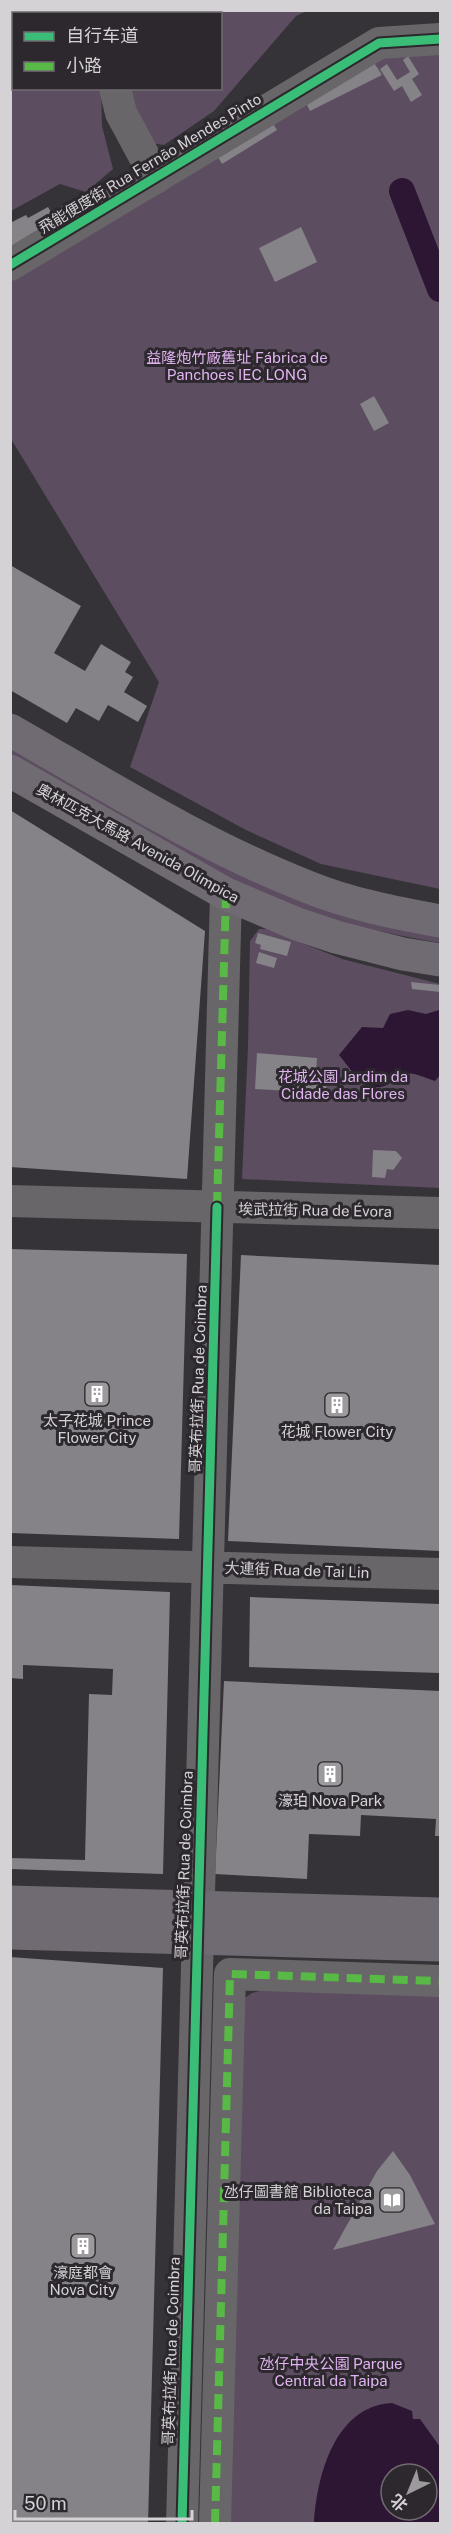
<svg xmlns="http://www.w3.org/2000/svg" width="451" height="2534" font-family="'Public Sans','Noto Sans SC',sans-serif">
<rect width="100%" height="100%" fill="#353337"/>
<path fill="#5c4d61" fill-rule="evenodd" d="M 170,11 L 307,11 L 296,16 L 214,111 L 164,145 L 145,142 L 130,89 L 220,88 L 220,14 L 167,13 Z
M 440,51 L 440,889 L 321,864 L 246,830 L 130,767 L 159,682 L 11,439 L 11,273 L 352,55 Z
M 13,77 L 14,88 L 101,89 L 102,126 L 113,169 L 86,192 L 60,184 L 11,211 L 10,81 Z
M 11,740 L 440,931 L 440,943 C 386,933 330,922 278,901 C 184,863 98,805 11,754 Z
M 259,929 L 267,929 L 342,959 L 440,984 L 440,1188 L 242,1179 L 248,1046 L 250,941 Z
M 263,1990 L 440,1995 L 440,2523 L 217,2524 L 242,2000 L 252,1993 ZM 391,2474 L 427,2474 L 427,2510 L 391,2510 Z"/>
<path fill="#2d1633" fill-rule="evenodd" d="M 408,1010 L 426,1014 L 439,1010 L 440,1013 L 440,1075 L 435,1081 C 426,1078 411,1071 402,1074 C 397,1076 392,1082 387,1085 C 364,1095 352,1070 339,1055 L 362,1027 L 383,1028 L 390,1014 Z
M 392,2403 L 412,2411 L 413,2419 L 420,2419 L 440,2447 L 440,2523 L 314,2523 C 317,2475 335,2406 392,2403 ZM 391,2474 L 427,2474 L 427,2510 L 391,2510 Z"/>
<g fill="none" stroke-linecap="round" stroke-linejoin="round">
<path stroke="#2d1633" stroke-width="26" d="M 402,191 L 440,289"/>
</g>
<path fill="#858387" d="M 369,55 L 382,75 L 310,111 L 301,93 Z
M 408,56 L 419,74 L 412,79 L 422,95 L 411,102 L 402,86 L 394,91 L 380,69 L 387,64 L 397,80 L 410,72 L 403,60 Z
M 266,113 L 277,130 L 222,164 L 212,147 Z
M 62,206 L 68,217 L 10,252 L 10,223 L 26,215 L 28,218 L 48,207 L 51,212 Z
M 301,227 L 317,262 L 275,282 L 259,248 Z
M 374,396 L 389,423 L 374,431 L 360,404 Z
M 10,565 L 81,606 L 54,653 L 85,671 L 101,644 L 131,662 L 125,672 L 133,677 L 124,692 L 147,706 L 138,722 L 108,705 L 99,721 L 76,708 L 67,723 L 10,690 Z
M 10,810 L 205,931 L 187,1179 L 10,1167 Z
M 258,933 L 291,942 L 287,956 L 260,949 L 261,945 L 255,943 Z
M 259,952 L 277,958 L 274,968 L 256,963 Z
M 411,982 L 440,985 L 440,992 L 412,989 Z
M 257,1053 L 317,1058 L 316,1074 L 327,1075 L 326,1093 L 255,1089 Z
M 373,1150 L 396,1151 L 402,1158 L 393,1170 L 387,1169 L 385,1178 L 372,1177 Z
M 10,1249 L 187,1254 L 179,1539 L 10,1533 Z
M 241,1255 L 440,1265 L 440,1551 L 228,1541 Z
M 10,1585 L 170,1592 L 163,1874 L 10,1869 L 10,1858 L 85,1860 L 89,1694 L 112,1695 L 113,1669 L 23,1665 L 23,1679 L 10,1678 Z
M 250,1597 L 440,1604 L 440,1673 L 249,1667 Z
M 224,1681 L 440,1691 L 440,1836 L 435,1836 L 436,1819 L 361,1815 L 360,1836 L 309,1834 L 307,1879 L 215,1874 Z
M 10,1957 L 163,1968 L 148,2524 L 10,2524 Z
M 393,2151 L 410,2175 L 435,2224 L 333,2250 L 377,2171 Z"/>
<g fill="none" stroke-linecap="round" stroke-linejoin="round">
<path stroke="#686668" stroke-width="32" d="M 135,14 L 138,10
M 115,88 L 121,113 L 156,178
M 10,265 L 379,43 L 440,39
M 10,1201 L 440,1213
M 10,1562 L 440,1574
M 182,2524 L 226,894
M 215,2524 L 230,1974 L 440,1981"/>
<path stroke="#706a72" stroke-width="33" d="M 40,14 L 44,10
M 10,41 L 14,37
M 10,730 C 108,786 203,846 308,887 C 350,904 396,913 440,921
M 10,771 L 226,894 L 297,924 L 336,937 L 403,954 L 440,960
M 10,1902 L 440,1914
M 10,1933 L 440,1945"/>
<path stroke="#58b947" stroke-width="8" stroke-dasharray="15 8" stroke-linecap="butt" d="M 217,1207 L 226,894
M 215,2524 L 230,1974 L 440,1981"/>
<g stroke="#2c282d" stroke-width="13">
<path id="cycleway" d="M 10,265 L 379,43 L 440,39
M 182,2524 L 217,1207"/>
</g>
<use href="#cycleway" stroke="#3abd76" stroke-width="9"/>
</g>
<defs>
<g id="building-square" transform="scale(1.35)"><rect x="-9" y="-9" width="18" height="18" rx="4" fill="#9d9a9e" stroke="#2c282d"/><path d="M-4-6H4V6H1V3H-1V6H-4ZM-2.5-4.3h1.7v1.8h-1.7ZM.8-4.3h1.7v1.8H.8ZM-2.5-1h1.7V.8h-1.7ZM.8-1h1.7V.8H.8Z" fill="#fff"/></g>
<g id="library-square" transform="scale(1.35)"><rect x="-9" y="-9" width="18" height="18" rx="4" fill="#9d9a9e" stroke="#2c282d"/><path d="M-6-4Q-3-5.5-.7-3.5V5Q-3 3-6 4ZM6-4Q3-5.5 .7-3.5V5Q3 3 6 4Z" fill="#fff"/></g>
</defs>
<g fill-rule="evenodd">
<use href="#building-square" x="97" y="1394"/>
<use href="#building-square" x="337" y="1405"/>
<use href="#building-square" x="330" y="1774"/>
<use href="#library-square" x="392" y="2200"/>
<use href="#building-square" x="83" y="2246"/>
</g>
<g text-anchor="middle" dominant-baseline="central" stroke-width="6" stroke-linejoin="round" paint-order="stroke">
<g font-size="15" fill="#d5d2d6" stroke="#2c282d">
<text transform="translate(150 163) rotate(-31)">飛能便度街 Rua Fernão Mendes Pinto</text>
<text transform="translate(138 843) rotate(29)">奧林匹克大馬路 Avenida Olímpica</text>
<text transform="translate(315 1210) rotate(1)">埃武拉街 Rua de Évora</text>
<text transform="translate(198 1379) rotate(-88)">哥英布拉街 Rua de Coimbra</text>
<text transform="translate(297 1570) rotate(2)">大連街 Rua de Tai Lin</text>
<text transform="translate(184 1865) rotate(-88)">哥英布拉街 Rua de Coimbra</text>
<text transform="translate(171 2351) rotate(-88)">哥英布拉街 Rua de Coimbra</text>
</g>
<g font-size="15" fill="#e1b4f1" stroke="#2c282d">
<text x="237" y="357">益隆炮竹廠舊址 Fábrica de<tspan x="237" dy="17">Panchoes IEC LONG</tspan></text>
<text x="343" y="1076">花城公園 Jardim da<tspan x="343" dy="17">Cidade das Flores</tspan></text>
<text x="331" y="2363">氹仔中央公園 Parque<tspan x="331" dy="17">Central da Taipa</tspan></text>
</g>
<g font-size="15" fill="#d5d2d6" stroke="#2c282d">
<text x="97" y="1420">太子花城 Prince<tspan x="97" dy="17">Flower City</tspan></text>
<text x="337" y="1431">花城 Flower City</text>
<text x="330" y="1800">濠珀 Nova Park</text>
<text x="372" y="2191" text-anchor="end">氹仔圖書館 Biblioteca<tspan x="372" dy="17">da Taipa</tspan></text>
<text x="83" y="2272">濠庭都會<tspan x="83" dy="17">Nova City</tspan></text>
</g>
</g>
<rect width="451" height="2534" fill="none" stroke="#d5d2d6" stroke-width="24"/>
<rect x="12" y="12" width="210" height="78" fill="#2c282d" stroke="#706c71" stroke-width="1.5"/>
<rect x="24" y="32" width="30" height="9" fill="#3abd76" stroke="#706c71" stroke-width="1.5"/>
<text x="66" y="42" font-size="18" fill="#d5d2d6">自行车道</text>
<rect x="24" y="62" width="30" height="9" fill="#58b947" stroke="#706c71" stroke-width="1.5"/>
<text x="66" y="72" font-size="18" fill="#d5d2d6">小路</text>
<g transform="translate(409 2492) rotate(223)"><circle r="28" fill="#2c282d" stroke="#706c71" stroke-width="1.5"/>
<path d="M0-4.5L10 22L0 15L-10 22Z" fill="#9d9a9e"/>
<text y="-9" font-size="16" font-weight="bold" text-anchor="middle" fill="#d5d2d6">北</text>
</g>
<path d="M15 2510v9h177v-9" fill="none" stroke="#d5d2d6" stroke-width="3"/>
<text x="24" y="2510" font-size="18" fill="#d5d2d6" stroke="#2c282d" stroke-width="4.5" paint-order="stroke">50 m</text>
</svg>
